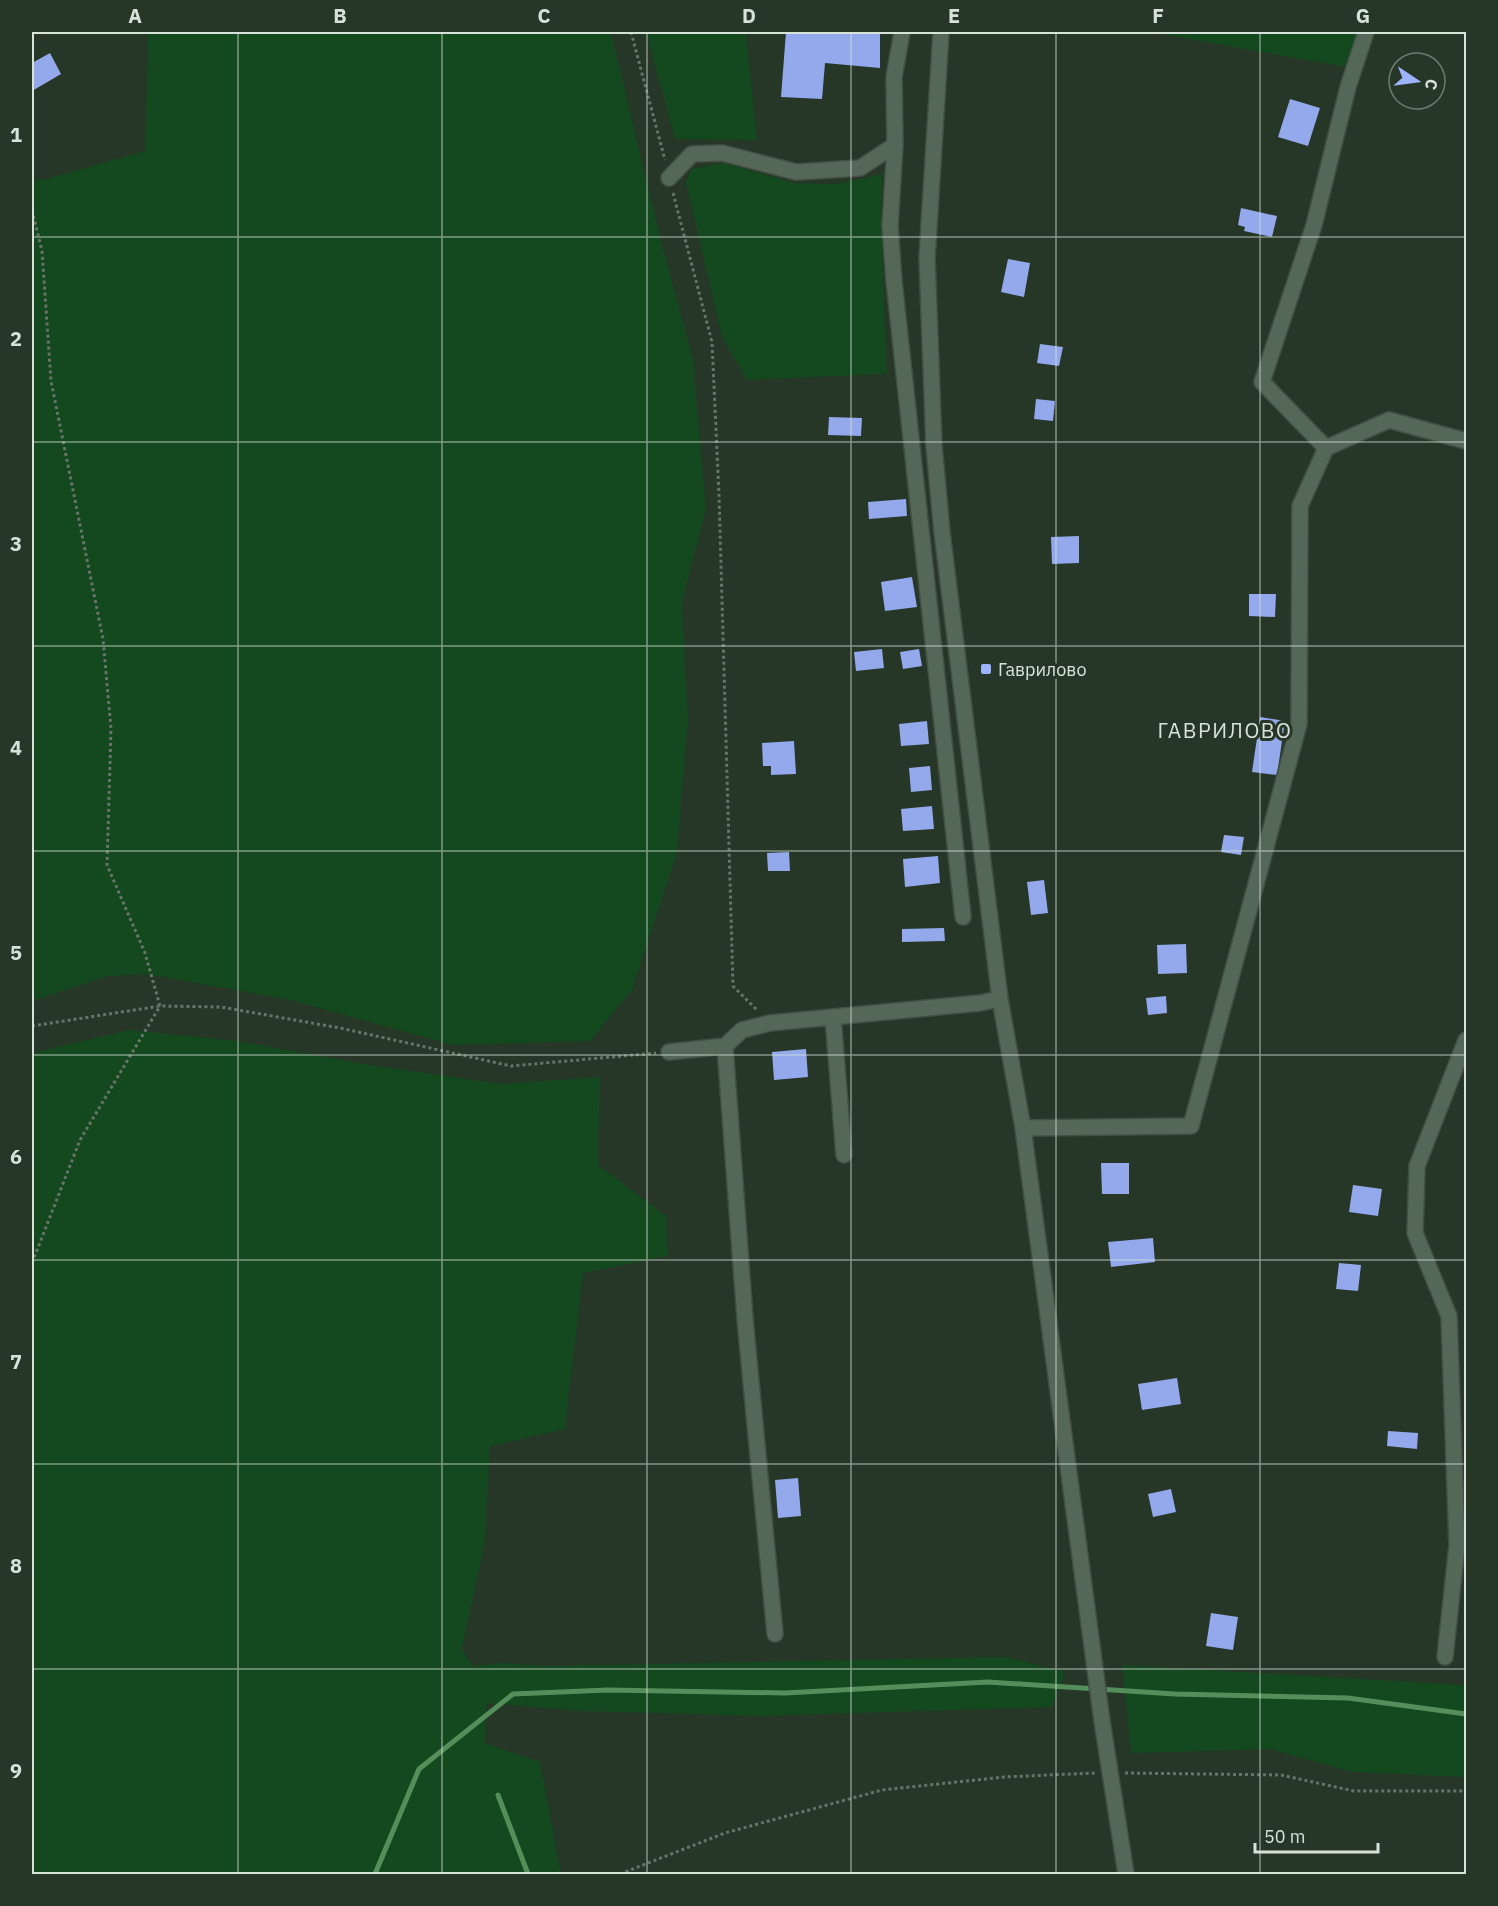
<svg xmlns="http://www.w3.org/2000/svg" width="1498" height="1906" font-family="'IBM Plex Sans',sans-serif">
<rect width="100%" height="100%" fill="#263627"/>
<path fill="#14481e" d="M 148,32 L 611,32 L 660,237 L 693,359 L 706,509 L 682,602 L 688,720 L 677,853 L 632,990 L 590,1041 L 453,1045 L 290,1000 L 146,974 L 108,976 L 32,1001 L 32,180 L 43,180 L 145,151 Z
M 646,32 L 746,32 L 757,140 L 675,139 Z
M 1150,32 L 1360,32 L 1352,68 Z
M 724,163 L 794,183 L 836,184 L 882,174 L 881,224 L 887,374 L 747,380 L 722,337 L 686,183 L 691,169 Z
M 129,1030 L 238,1041 L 364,1064 L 501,1084 L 600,1077 L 598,1165 L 666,1216 L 668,1256 L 583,1273 L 565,1429 L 490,1446 L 485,1542 L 462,1649 L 473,1666 L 502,1663 L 545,1666 L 1006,1657 L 1065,1672 L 1052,1707 L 758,1716 L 581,1711 L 487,1703 L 485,1743 L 540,1762 L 561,1874 L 32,1874 L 32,1053 Z
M 1122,1665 L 1466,1685 L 1466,1777 L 1353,1772 L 1270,1749 L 1131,1753 Z"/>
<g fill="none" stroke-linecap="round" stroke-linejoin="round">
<path stroke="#548f5b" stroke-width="5" d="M 498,1795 L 528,1874
M 375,1874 L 419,1769 L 513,1694 L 608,1690 L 785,1693 L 988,1682 L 1175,1694 L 1348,1698 L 1466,1714"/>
</g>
<path fill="#93a9eb" d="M 786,32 L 861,32 L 880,33 L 880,68 L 825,63 L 822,99 L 781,97 Z
M 50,53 L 61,74 L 32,91 L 32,63 Z
M 1290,99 L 1320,108 L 1308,146 L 1278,137 Z
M 1241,208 L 1277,216 L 1272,237 L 1244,231 L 1245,227 L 1238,225 Z
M 1008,259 L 1030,263 L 1024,297 L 1001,292 Z
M 1040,344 L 1063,347 L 1059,366 L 1037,363 Z
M 1036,399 L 1055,401 L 1053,421 L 1034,419 Z
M 829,417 L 862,418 L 861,436 L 828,435 Z
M 906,499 L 907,516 L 869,519 L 868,502 Z
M 1079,536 L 1079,563 L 1052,564 L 1051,537 Z
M 912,577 L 917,607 L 885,611 L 881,582 Z
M 1249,594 L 1276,594 L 1275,617 L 1249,616 Z
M 882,649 L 884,668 L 856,671 L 854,652 Z
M 919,649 L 922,666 L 903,669 L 900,652 Z
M 1260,717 L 1285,721 L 1277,775 L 1252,772 Z
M 927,721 L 929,744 L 901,746 L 899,724 Z
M 794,741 L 796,774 L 771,775 L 771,766 L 763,766 L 762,743 Z
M 930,766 L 932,790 L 911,792 L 909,768 Z
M 932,806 L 934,829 L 903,831 L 901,809 Z
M 1224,835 L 1244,837 L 1241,855 L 1221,852 Z
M 789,852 L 790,871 L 768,871 L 767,853 Z
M 938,856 L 940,883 L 905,887 L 903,859 Z
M 1044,880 L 1048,913 L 1031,915 L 1027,882 Z
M 944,928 L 945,941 L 902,942 L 902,929 Z
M 1186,944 L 1187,973 L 1158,974 L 1157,945 Z
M 1166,996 L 1167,1013 L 1148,1015 L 1146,998 Z
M 806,1049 L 808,1077 L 774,1080 L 772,1052 Z
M 1101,1163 L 1129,1163 L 1129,1194 L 1102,1194 Z
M 1353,1185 L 1382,1189 L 1378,1216 L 1349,1212 Z
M 1153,1238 L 1155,1262 L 1111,1267 L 1108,1242 Z
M 1339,1263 L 1361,1265 L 1358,1291 L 1336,1289 Z
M 1177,1378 L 1181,1404 L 1142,1410 L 1138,1384 Z
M 1388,1431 L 1418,1433 L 1417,1449 L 1387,1446 Z
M 798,1478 L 801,1516 L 778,1518 L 775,1480 Z
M 1171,1489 L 1176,1512 L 1153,1517 L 1148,1494 Z
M 1211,1613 L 1238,1617 L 1233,1650 L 1206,1646 Z"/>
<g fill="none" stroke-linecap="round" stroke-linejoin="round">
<g stroke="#425044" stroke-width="18">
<path id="minor" d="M 902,32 L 894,77 L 895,145 L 890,226 L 894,281 L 963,917
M 941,32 L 927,258 L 934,446 L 942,532 L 1000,999 L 1023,1128 L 1102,1721 L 1126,1874
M 669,178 L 692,154 L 722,153 L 796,172 L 860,168 L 895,145
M 1326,448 L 1262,382 L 1314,225 L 1348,87 L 1366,32
M 833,1017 L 844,1155
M 725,1046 L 745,1319 L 775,1634
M 669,1052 L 725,1046 L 742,1030 L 770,1023 L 980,1003 L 1000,999
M 1023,1128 L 1191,1126 L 1299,724 L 1300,506 L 1326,448 L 1389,420 L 1466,441
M 1445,1657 L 1457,1545 L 1449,1316 L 1415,1233 L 1417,1166 L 1466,1040"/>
</g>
<path stroke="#677568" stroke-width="3" stroke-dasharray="3 3" stroke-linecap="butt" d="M 631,32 L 665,160
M 673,193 L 712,342 L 719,495 L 733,986 L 758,1011
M 32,210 L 42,251 L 51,381 L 103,639 L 111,729 L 107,865 L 145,953 L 160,1006 L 80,1140 L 32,1263
M 32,1026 L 160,1006 L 221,1007 L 340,1028 L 511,1066 L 656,1053
M 1125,1773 L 1281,1775 L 1354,1791 L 1466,1791
M 620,1874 L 725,1833 L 882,1790 L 1004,1777 L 1095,1773"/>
<use href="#minor" stroke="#556756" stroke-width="15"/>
</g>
<path fill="none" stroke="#d7e2d8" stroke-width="1.5" stroke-opacity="0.55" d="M 238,32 L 238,1874M 442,32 L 442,1874M 647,32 L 647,1874M 851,32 L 851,1874M 1056,32 L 1056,1874M 1260,32 L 1260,1874M 32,237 L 1466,237M 32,442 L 1466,442M 32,646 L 1466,646M 32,851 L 1466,851M 32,1055 L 1466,1055M 32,1260 L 1466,1260M 32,1464 L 1466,1464M 32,1669 L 1466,1669"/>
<rect fill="#9cb4fd" stroke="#263627" stroke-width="2" x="980" y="663" width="12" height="12" rx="3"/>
<g text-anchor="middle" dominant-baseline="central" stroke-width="6" stroke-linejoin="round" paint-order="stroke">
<g font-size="18" fill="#d7e2d8" stroke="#263627" text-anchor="start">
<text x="998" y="669">Гаврилово</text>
</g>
<g font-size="21" letter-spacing="1.5" fill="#d7e2d8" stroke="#263627">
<text x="1225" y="730">ГАВРИЛОВО</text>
</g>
</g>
<rect width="1498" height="1906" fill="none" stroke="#263627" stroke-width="66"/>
<g transform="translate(1417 81) rotate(103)"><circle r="28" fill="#263627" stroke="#6d7b6e" stroke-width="1.5"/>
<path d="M0-4.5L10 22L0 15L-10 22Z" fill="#9cb4fd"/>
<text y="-9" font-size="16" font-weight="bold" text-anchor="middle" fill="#d7e2d8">С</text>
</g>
<path d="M1255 1843v9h123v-9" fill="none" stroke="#d7e2d8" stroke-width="3"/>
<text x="1264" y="1843" font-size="18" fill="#d7e2d8" stroke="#263627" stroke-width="4.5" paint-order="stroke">50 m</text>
<rect x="33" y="33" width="1432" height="1840" fill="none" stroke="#d7e2d8" stroke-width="2"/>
<g font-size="20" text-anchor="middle" font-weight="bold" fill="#d7e2d8">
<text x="135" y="23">A</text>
<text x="340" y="23">B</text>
<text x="544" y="23">C</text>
<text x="749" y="23">D</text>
<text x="954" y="23">E</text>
<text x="1158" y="23">F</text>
<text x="1363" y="23">G</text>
<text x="16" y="142">1</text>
<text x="16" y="346">2</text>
<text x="16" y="551">3</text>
<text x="16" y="755">4</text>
<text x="16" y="960">5</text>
<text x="16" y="1164">6</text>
<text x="16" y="1369">7</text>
<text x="16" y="1573">8</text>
<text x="16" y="1778">9</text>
</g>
</svg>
